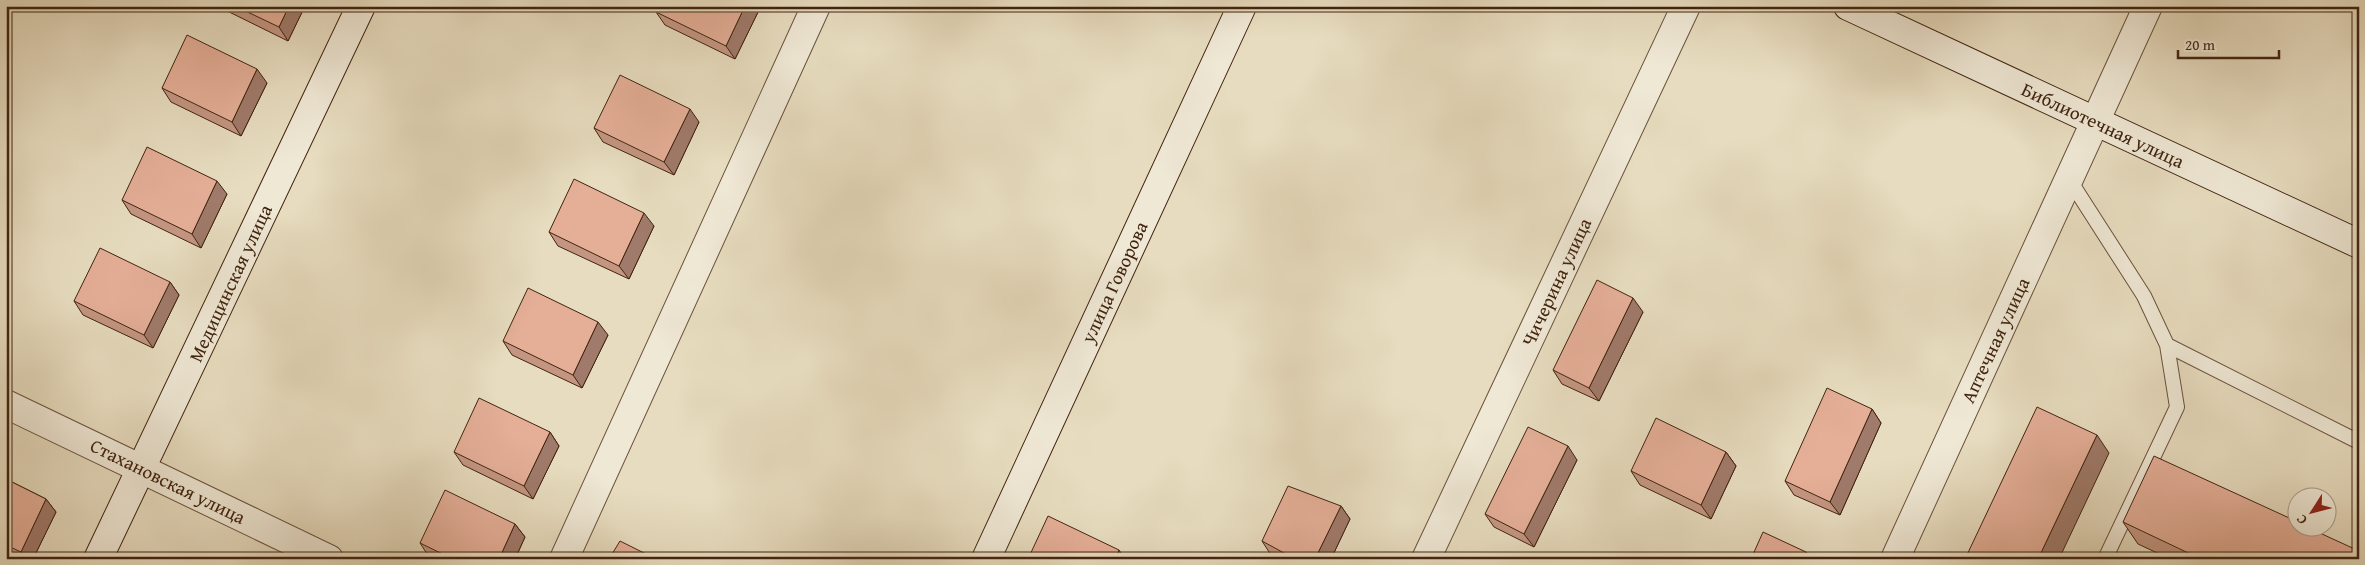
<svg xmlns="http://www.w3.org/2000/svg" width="2365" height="565" font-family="'Gentium Book Plus',serif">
<rect width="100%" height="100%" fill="#e7dcbf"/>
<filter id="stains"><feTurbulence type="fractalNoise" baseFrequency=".004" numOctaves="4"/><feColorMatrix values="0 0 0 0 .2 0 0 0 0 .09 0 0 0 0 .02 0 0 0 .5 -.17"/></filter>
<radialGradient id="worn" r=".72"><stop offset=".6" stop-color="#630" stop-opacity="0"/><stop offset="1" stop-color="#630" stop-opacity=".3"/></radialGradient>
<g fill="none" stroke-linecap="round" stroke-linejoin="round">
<g stroke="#6a523c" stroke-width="16">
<path id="lane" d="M 2069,179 L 2144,296 L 2167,345 L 2177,407 L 2105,559
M 2167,345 L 2359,442"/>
</g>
<g stroke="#6a523c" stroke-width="30">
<path id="street" d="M 6,404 L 329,559
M 564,559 L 816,6
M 1426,559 L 1686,6
M 1895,559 L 2148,6"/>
</g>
<g stroke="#412410" stroke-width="30">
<path id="secondary" d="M 1848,6 L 2359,244
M 98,559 L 361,6
M 986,559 L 1242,6"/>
</g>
<use href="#lane" stroke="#efe8d5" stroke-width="14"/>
<use href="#street" stroke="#efe8d5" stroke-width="28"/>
<use href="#secondary" stroke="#efe8d5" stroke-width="28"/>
</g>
<path fill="#c49682" stroke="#412410" d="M 217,6 L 305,6 L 288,41 Z
M 658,6 L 761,6 L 735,59 L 665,25 L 656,12 Z
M 267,83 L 241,136 L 171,102 L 162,88 Z
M 699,122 L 674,175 L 603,142 L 594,128 Z
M 227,194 L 201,248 L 131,214 L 122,200 Z
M 654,226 L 629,279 L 558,246 L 549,232 Z
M 170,282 L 179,295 L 153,348 L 83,315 L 74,301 Z
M 1643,312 L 1599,401 L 1562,384 L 1553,370 Z
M 608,335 L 582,388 L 512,355 L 503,341 Z
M 1872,409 L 1881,423 L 1840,515 L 1794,495 L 1785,481 Z
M 550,432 L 559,446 L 533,499 L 463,465 L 454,452 Z
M 1726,452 L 1736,466 L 1711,519 L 1640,485 L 1631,471 Z
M 1577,460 L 1534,547 L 1494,527 L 1485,514 Z
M 6,479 L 46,499 L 56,512 L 33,559 L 17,559 L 6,554 Z
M 1341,506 L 1350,519 L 1331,559 L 1278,559 L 1271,555 L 1262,541 Z
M 2123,522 L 2359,559 L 2170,559 L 2138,544 Z
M 515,524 L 525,537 L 515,559 L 434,559 L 429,557 L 420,543 Z"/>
<path fill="#a07a6a" stroke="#412410" d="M 289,6 L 305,6 L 288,41 L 279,27 Z
M 745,6 L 761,6 L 735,59 L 726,46 Z
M 257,69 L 267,83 L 241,136 L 232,122 Z
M 690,109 L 699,122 L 674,175 L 664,162 Z
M 217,181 L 227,194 L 201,248 L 192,234 Z
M 644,213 L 654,226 L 629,279 L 619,266 Z
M 170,282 L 179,295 L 153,348 L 144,335 Z
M 1633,298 L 1643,312 L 1599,401 L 1589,388 Z
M 598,322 L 608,335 L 582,388 L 573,375 Z
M 1872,409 L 1881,423 L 1840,515 L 1830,502 Z
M 550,432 L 559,446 L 533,499 L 524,486 Z
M 2097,435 L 2109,453 L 2059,559 L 2038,559 Z
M 1568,446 L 1577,460 L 1534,547 L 1524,534 Z
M 1726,452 L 1736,466 L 1711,519 L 1701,505 Z
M 46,499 L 56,512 L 33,559 L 26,559 L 21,552 Z
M 1341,506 L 1350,519 L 1331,559 L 1315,559 Z
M 515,524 L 525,537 L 515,559 L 499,559 Z
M 1119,550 L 1125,559 L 1115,559 Z
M 1806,552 L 1811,559 L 1803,559 Z"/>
<path fill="#e4ae97" stroke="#412410" d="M 235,6 L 289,6 L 279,27 Z
M 658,6 L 745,6 L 726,46 L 656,12 Z
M 187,35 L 257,69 L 232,122 L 162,88 Z
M 620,75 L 690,109 L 664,162 L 594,128 Z
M 147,147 L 217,181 L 192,234 L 122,200 Z
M 574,179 L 644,213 L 619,266 L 549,232 Z
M 100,248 L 170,282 L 144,335 L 74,301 Z
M 1597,280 L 1633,298 L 1589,388 L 1553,370 Z
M 528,288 L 598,322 L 573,375 L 503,341 Z
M 1827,388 L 1872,409 L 1830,502 L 1785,481 Z
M 479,398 L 550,432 L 524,486 L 454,452 Z
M 2037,407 L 2097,435 L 2038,559 L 1965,559 Z
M 1656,418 L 1726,452 L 1701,505 L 1631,471 Z
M 1528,427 L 1568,446 L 1524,534 L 1485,514 Z
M 2154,456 L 2298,522 L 2298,528 L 2309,528 L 2359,551 L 2359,559 L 2201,559 L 2123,522 Z
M 6,479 L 46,499 L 21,552 L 6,545 Z
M 1288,486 L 1341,506 L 1315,559 L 1295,559 L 1262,541 Z
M 445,490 L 515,524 L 499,559 L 453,559 L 420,543 Z
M 1048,516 L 1119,550 L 1115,559 L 1028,559 Z
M 1763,532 L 1806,552 L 1803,559 L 1751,559 Z
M 620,541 L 656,559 L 609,559 Z"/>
<g text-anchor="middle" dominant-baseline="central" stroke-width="4" stroke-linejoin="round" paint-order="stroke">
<g font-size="19" fill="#412410" stroke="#efe8d5">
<text transform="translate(2103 125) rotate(25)">Библиотечная улица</text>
<text transform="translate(1114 282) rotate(-65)">улица Говорова</text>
<text transform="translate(1556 282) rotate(-65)">Чичерина улица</text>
<text transform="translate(230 283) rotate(-65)">Медицинская улица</text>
<text transform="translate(1995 340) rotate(-65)">Аптечная улица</text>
<text transform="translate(168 481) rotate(26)">Стахановская улица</text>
</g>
</g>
<rect width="2365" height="565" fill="none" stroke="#e7dcbf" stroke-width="25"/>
<rect x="8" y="8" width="2350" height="550" fill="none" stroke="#412410" stroke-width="2.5"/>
<rect x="12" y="12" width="2340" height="540" fill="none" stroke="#412410"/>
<g transform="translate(2312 512) rotate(234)"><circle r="24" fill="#efe8d5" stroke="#a99a86"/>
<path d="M0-4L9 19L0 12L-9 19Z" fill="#8f2418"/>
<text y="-8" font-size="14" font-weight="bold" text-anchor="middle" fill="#412410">С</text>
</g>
<path d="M2178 50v8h101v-8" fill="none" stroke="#412410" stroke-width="2.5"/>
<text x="2185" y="50" font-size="15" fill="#412410" stroke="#efe8d5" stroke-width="4" paint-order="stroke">20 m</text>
<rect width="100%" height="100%" filter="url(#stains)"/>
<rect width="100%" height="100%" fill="url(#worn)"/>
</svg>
